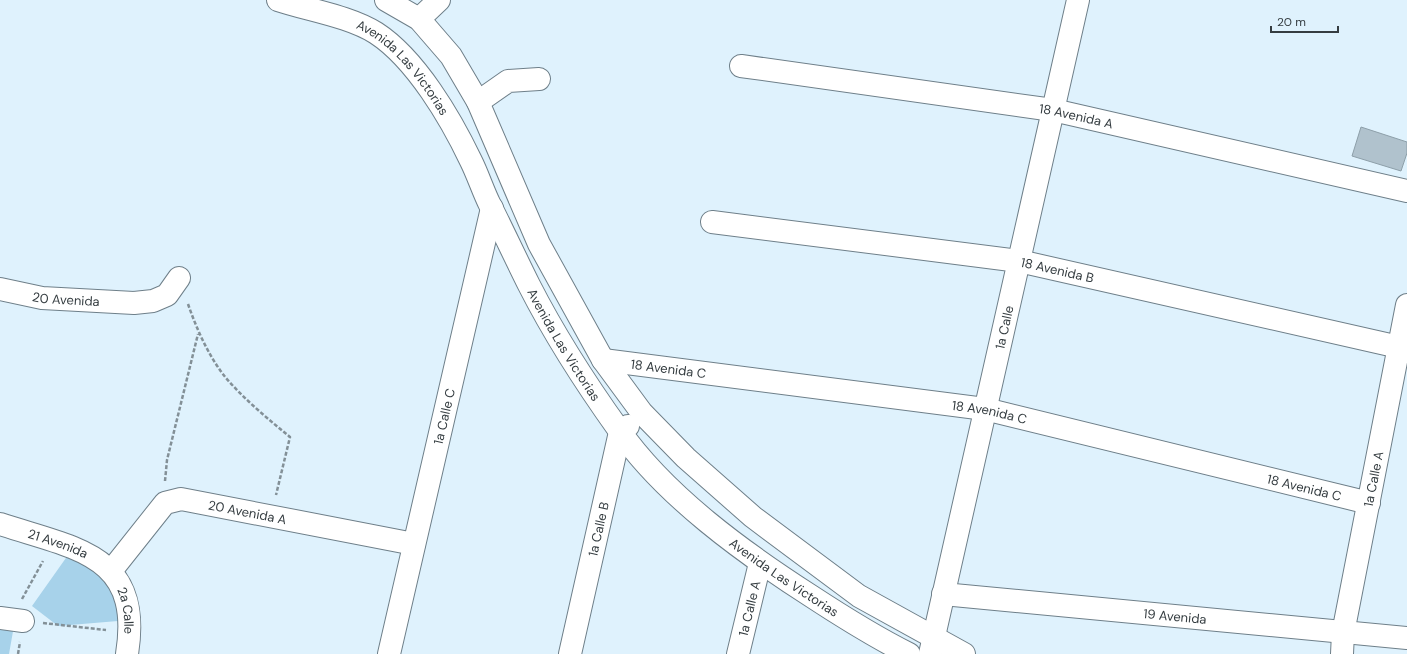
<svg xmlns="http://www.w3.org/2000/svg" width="1407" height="654" font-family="'DM Sans',sans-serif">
<rect width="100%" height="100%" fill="#dff2fd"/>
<path fill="#a7d2ea" d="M 73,548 L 92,556 L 130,620 L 58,626 L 32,606 Z
M 0,618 L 15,620 L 9,654 L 0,654 Z"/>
<path fill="#b0c2cd" stroke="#8d9fa9" d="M 1361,127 L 1407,142 L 1407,153 L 1401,171 L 1352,156 Z"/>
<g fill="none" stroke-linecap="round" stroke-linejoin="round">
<g stroke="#6e7f89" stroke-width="24">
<g id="minor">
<path id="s1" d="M 278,0 C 308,10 349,16 376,33 C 416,59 451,119 471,161 C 478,175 483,191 490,205 C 503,231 516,259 529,285 C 555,336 586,384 619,430 C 665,496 744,553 811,596 C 843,617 875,637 909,654"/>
<path d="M 386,0 L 419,19 L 451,56 L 478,102 L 539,244 L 603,360 L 642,413 L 686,458 L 753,517 L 859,596 L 964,654"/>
<path d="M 419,19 L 439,0"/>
<path id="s2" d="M 741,66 L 1053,110 L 1407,191"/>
<path d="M 478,102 L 508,81 L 539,79"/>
<path id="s3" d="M 712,222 L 1019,261 L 1399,347"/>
<path id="s4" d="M 0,289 L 42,298 L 134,303 L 153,301 L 167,295 L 179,278"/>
<path id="s5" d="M 603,360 L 985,409 L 1369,503"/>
<path id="s6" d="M 0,524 C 76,549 143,554 127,654"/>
<path id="s7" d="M 111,571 L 165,503 L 181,499 L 414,544"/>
<path id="s8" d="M 943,594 L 1407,638"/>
<path d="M 0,618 L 23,621"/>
<path id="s9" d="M 389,654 L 492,208"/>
<path id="s10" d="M 570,654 L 620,432 L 628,426"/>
<path id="s11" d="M 738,654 L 760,563"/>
<path id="s12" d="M 930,654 L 1078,0"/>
<path id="s13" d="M 1342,654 L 1343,633 L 1407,305"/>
</g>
</g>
<path stroke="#839097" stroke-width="2.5" stroke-dasharray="4 2" stroke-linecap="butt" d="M 188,304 C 197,330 209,357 226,378 C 245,400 268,419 290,437 L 276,495
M 165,481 L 167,460 L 198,334
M 22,599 L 43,561
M 43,623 L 106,630
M 18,654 L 20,642"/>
<use href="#minor" stroke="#fff" stroke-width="22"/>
</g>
<g text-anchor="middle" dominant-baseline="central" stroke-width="3" stroke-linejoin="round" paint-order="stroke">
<g font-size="13" fill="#353d41" stroke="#dff2fd">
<text stroke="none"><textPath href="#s1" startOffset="147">Avenida Las Victorias</textPath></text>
<text stroke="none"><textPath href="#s2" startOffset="339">18 Avenida A</textPath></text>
<text stroke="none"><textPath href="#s3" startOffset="349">18 Avenida B</textPath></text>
<text stroke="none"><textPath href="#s4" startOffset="67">20 Avenida</textPath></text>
<text stroke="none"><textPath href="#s12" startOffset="335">1a Calle</textPath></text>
<text stroke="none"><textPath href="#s1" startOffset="471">Avenida Las Victorias</textPath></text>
<text stroke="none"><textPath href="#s5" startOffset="66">18 Avenida C</textPath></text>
<text stroke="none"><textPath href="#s5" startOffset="390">18 Avenida C</textPath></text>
<text stroke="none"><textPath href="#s9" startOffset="244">1a Calle C</textPath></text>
<text stroke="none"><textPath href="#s13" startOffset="178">1a Calle A</textPath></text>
<text stroke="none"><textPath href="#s5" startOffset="714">18 Avenida C</textPath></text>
<text stroke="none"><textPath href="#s7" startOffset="171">20 Avenida A</textPath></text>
<text stroke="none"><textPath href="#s10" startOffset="128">1a Calle B</textPath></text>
<text stroke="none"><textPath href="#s6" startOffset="61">21 Avenida</textPath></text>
<text stroke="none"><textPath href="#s1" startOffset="795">Avenida Las Victorias</textPath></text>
<text stroke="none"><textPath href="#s11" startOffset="47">1a Calle A</textPath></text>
<text stroke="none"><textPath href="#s6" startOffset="165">2a Calle</textPath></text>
<text stroke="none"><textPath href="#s8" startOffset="233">19 Avenida</textPath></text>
</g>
</g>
<path d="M1271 26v6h67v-6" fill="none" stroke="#353d41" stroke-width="2"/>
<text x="1277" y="26" font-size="12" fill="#353d41" stroke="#dff2fd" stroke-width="3" paint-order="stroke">20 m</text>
</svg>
